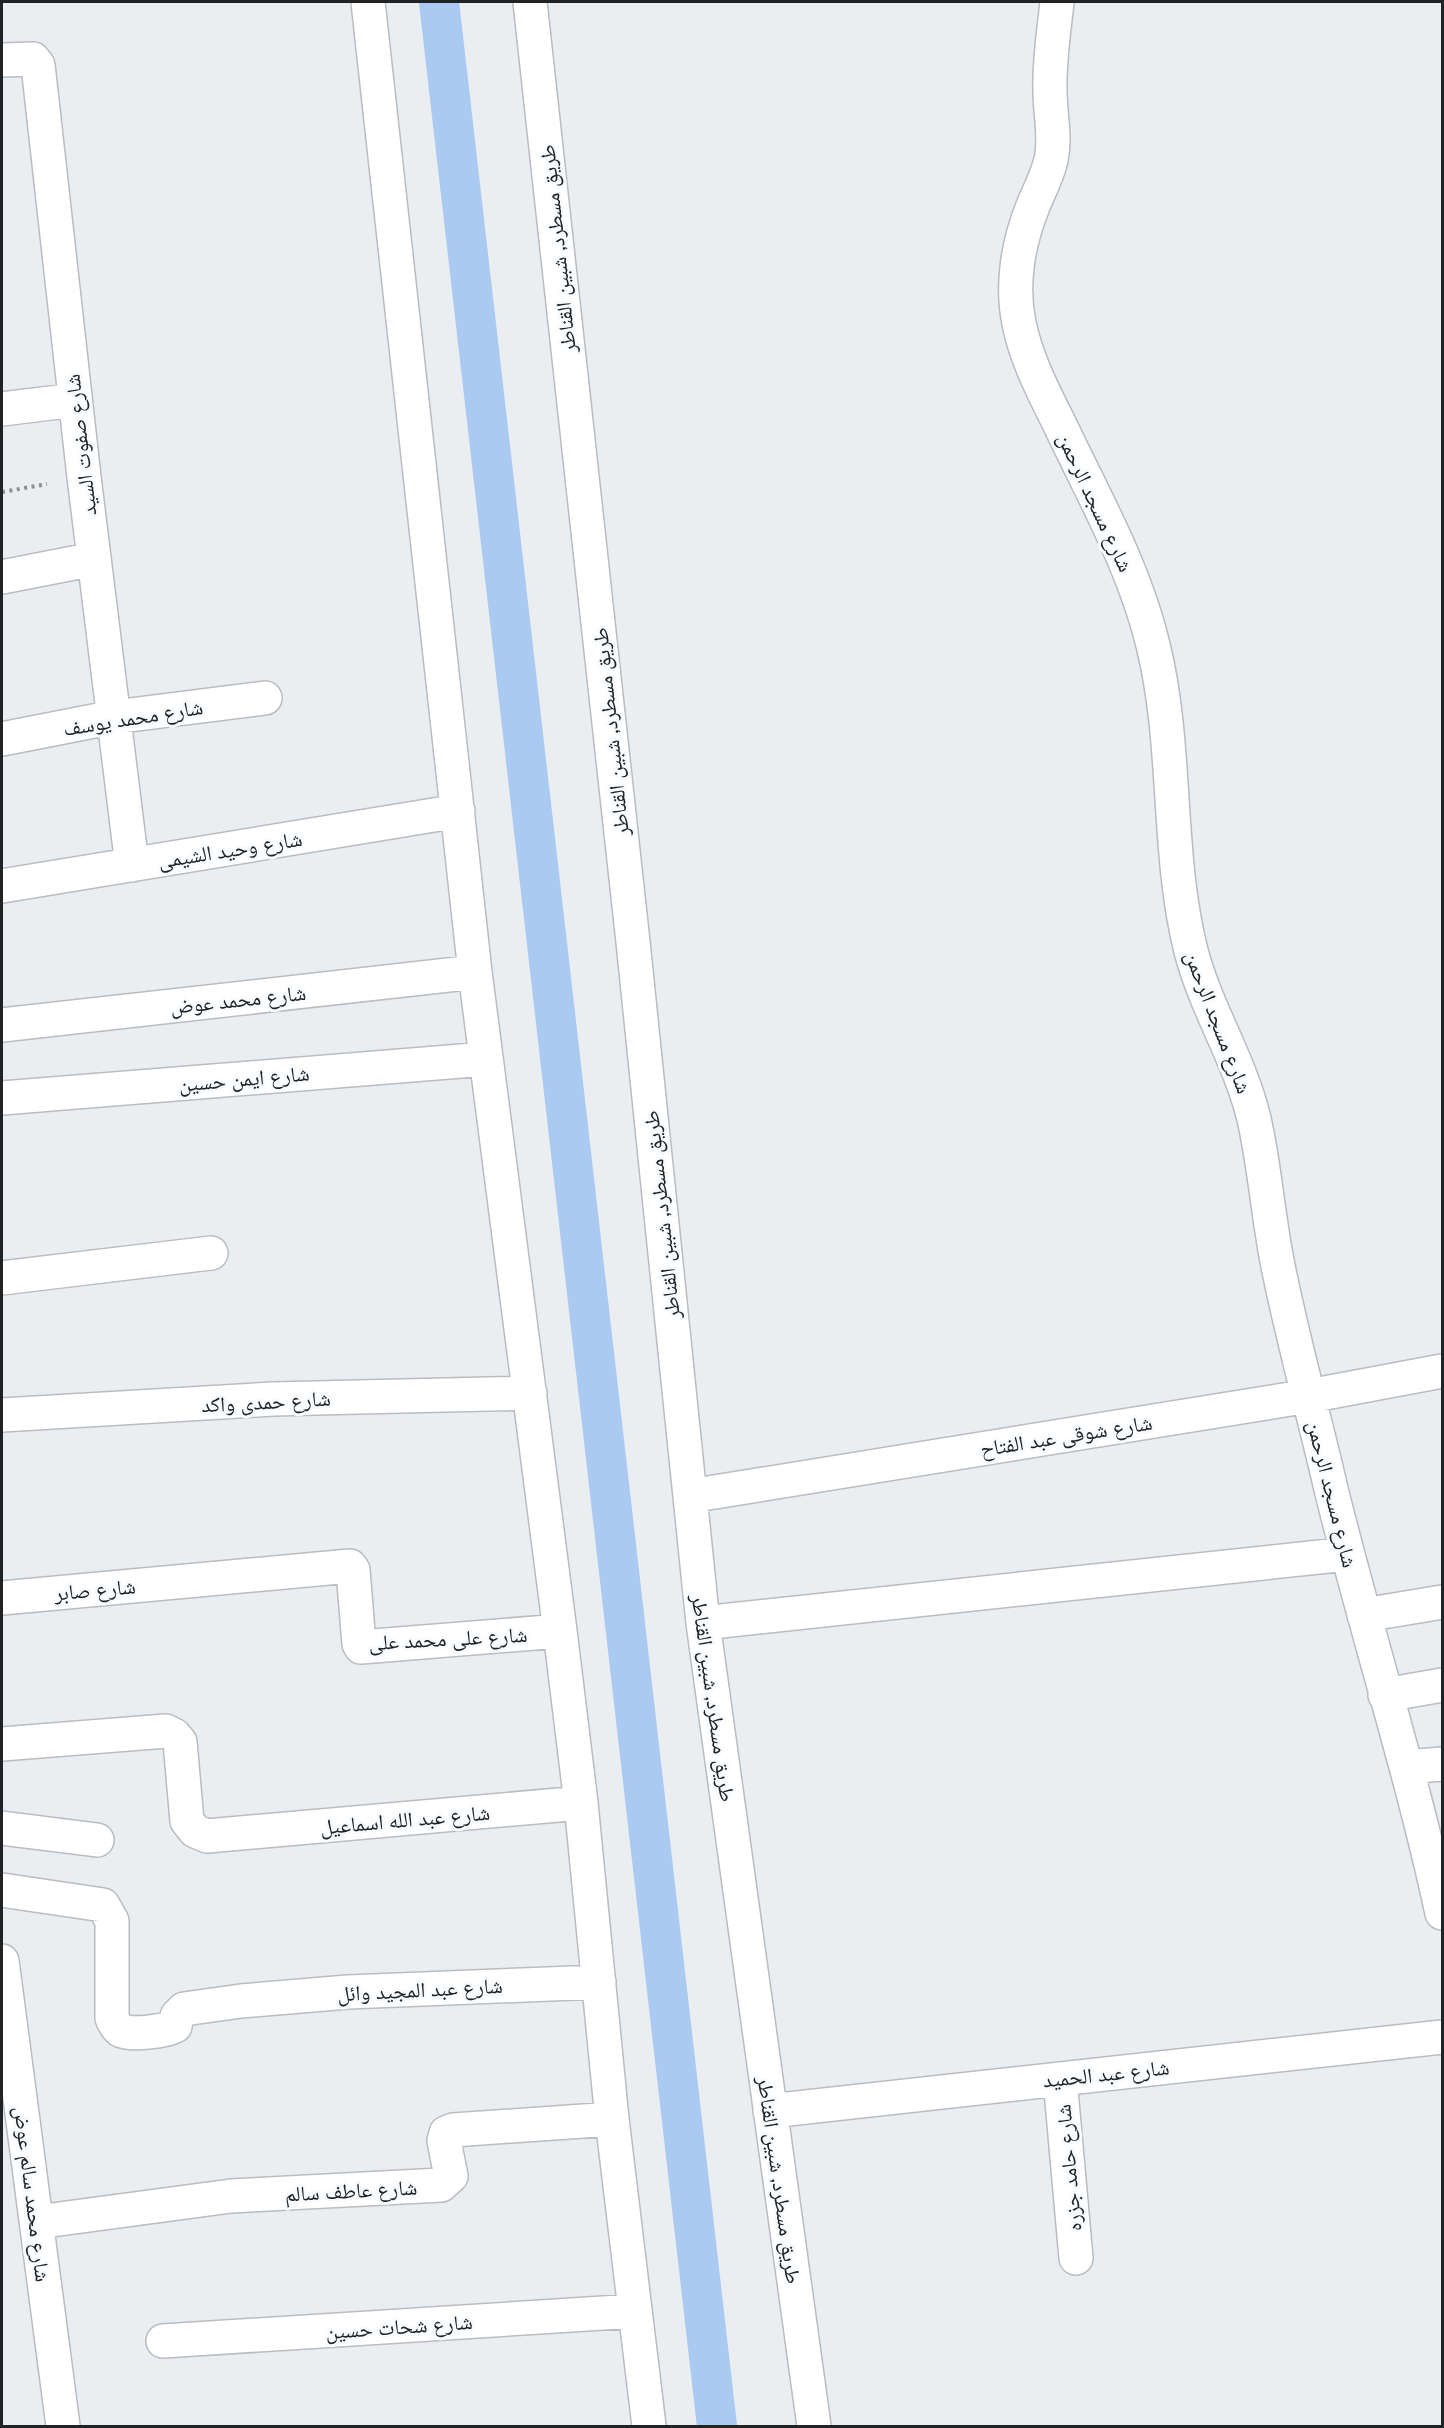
<svg xmlns="http://www.w3.org/2000/svg" width="1444" height="2428" font-family="Mulish,'Noto Naskh Arabic',sans-serif">
<rect width="100%" height="100%" fill="#eaeef1"/>
<g fill="none" stroke-linecap="round" stroke-linejoin="round">
<path stroke="#abcaf1" stroke-width="40" d="M 439,2 L 717,2426"/>
<g stroke="#b9bcc0" stroke-width="36">
<path id="minor" d="M 368,2 L 475,972 L 560,1631 L 581,1803 L 612,2119 L 649,2426
M 530,2 L 633,942 L 703,1623 L 814,2426
M 1057,2 C 1054,31 1049,61 1050,91 C 1050,114 1056,137 1051,160 C 1047,177 1039,191 1033,206 C 1018,243 1011,285 1019,323 C 1026,359 1044,393 1060,425 C 1094,497 1134,566 1153,645 C 1178,746 1166,852 1191,951 C 1206,1009 1240,1060 1254,1119 C 1265,1167 1268,1217 1278,1266 C 1293,1341 1314,1415 1331,1489 C 1366,1631 1411,1770 1442,1913
M 2,60 L 33,59 L 38,65 L 84,477 L 132,865
M 2,409 L 75,400
M 2,577 L 94,559
M 2,739 L 114,717 L 265,698
M 2,886 L 458,811
M 2,1025 L 475,972
M 2,1098 L 486,1059
M 2,1278 L 211,1253
M 2,1415 L 273,1399 L 530,1393
M 690,1496 L 1309,1396 L 1442,1371
M 2,1598 L 350,1566 L 353,1570 L 359,1644 L 361,1647 L 560,1631
M 1364,1615 L 1442,1602
M 703,1623 L 1347,1554
M 1385,1695 L 1442,1685
M 2,1744 L 166,1731 L 174,1735 L 180,1742 L 187,1821 L 195,1831 L 207,1836 L 581,1803
M 1406,1767 L 1442,1764
M 2,1828 L 97,1840
M 2,1890 L 103,1905 L 112,1921 L 112,2018 C 114,2023 116,2027 120,2030 C 130,2036 166,2031 175,2026 L 177,2016 L 184,2009 L 241,2001 L 348,1992 L 599,1982
M 2,1961 L 63,2426
M 1060,2079 L 1076,2258
M 770,2111 L 1442,2037
M 37,2222 L 231,2196 L 441,2185 L 451,2176 L 444,2141 L 446,2133 L 453,2130 L 612,2119
M 163,2341 L 635,2311"/>
</g>
<path stroke="#8d9092" stroke-width="4" stroke-dasharray="3 4.5" stroke-linecap="butt" d="M 2,492 L 47,484"/>
<use href="#minor" stroke="#fff" stroke-width="33"/>
</g>
<g text-anchor="middle" dominant-baseline="central" stroke-width="6" stroke-linejoin="round" paint-order="stroke">
<g font-size="21" fill="#212223" stroke="#f7fbfe">
<text transform="translate(557 249) rotate(-96)">طريق مسطرد, شبين القناطر</text>
<text transform="translate(80 445) rotate(-97)">شارع صفوت السيد</text>
<text transform="translate(1096 502) rotate(65)">شارع مسجد الرحمن</text>
<text transform="translate(133 717) rotate(-9)">شارع محمد يوسف</text>
<text transform="translate(610 732) rotate(-96)">طريق مسطرد, شبين القناطر</text>
<text transform="translate(230 849) rotate(-9)">شارع وحيد الشيمى</text>
<text transform="translate(238 999) rotate(-6)">شارع محمد عوض</text>
<text transform="translate(1219 1022) rotate(69)">شارع مسجد الرحمن</text>
<text transform="translate(244 1078) rotate(-5)">شارع ايمن حسين</text>
<text transform="translate(661 1215) rotate(-96)">طريق مسطرد, شبين القناطر</text>
<text transform="translate(266 1401) rotate(-3)">شارع حمدى واكد</text>
<text transform="translate(1066 1435) rotate(-9)">شارع شوقى عبد الفتاح</text>
<text transform="translate(1333 1494) rotate(76)">شارع مسجد الرحمن</text>
<text transform="translate(95 1589) rotate(-5)">شارع صابر</text>
<text transform="translate(448 1638) rotate(-3)">شارع على محمد على</text>
<text transform="translate(714 1698) rotate(82)">طريق مسطرد, شبين القناطر</text>
<text transform="translate(405 1819) rotate(-5)">شارع عبد الله اسماعيل</text>
<text transform="translate(420 1989) rotate(-3)">شارع عبد المجيد وائل</text>
<text transform="translate(1106 2073) rotate(-6)">شارع عبد الحميد</text>
<text transform="translate(1068 2168) rotate(-95)">شارع حامد جزره</text>
<text transform="translate(780 2180) rotate(82)">طريق مسطرد, شبين القناطر</text>
<text transform="translate(351 2190) rotate(-3)">شارع عاطف سالم</text>
<text transform="translate(33 2194) rotate(83)">شارع محمد سالم عوض</text>
<text transform="translate(399 2326) rotate(-4)">شارع شحات حسين</text>
</g>
</g>
<rect width="1444" height="2428" fill="none" stroke="#212223" stroke-width="6"/>
</svg>
